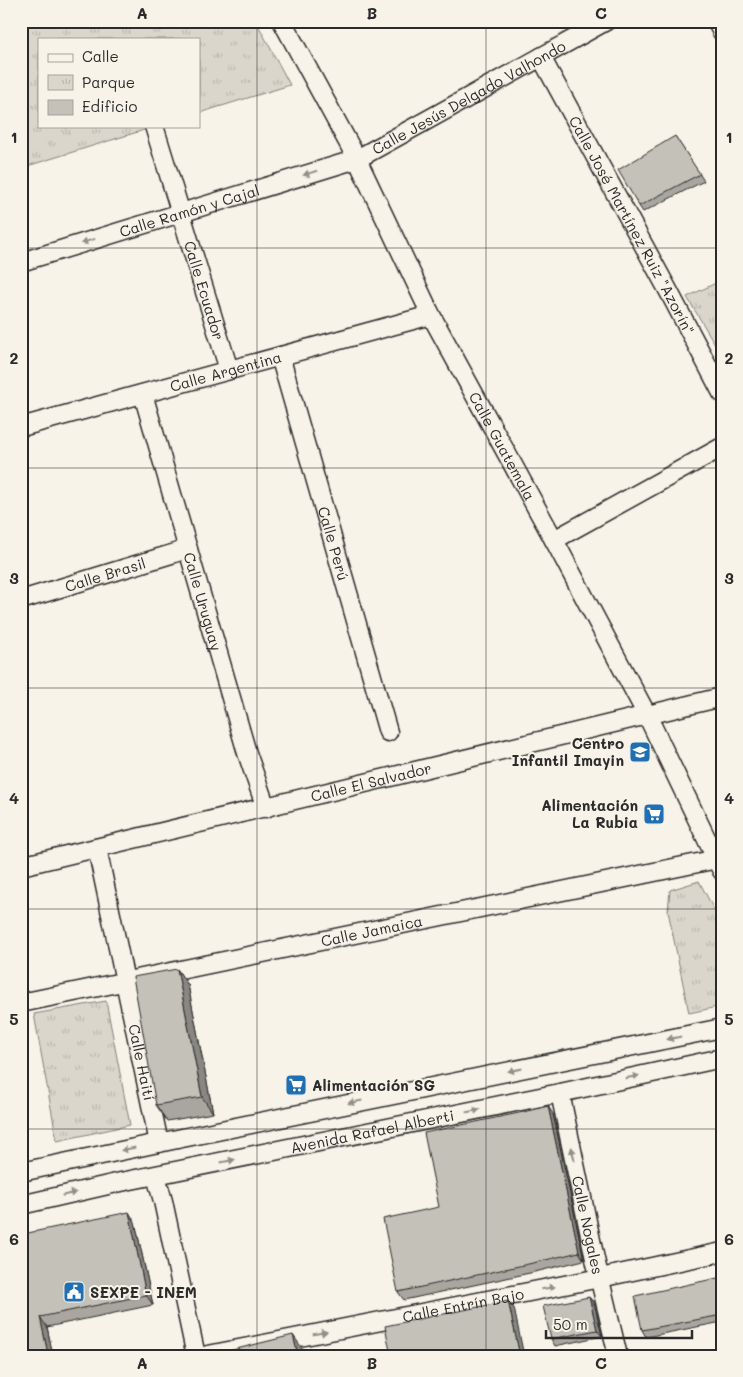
<svg xmlns="http://www.w3.org/2000/svg" width="743" height="1377" font-family="Mali,sans-serif">
<defs>
<pattern id="park-tufts" width="24" height="20" patternUnits="userSpaceOnUse" patternTransform="scale(1.25)"><rect width="24" height="20" fill="#dad6cc"/><path d="M3 7l-1-3M5 7V3M7 7l1-3M15 17l-1-3M17 17v-4M19 17l1-3" fill="none" stroke="#bbb8af"/></pattern>
</defs>
<rect width="100%" height="100%" fill="#f7f3e8"/>
<filter id="ink" filterUnits="userSpaceOnUse"><feTurbulence type="fractalNoise" baseFrequency=".02" numOctaves="2"/><feDisplacementMap in="SourceGraphic" scale="10" xChannelSelector="R" yChannelSelector="G"/><feConvolveMatrix kernelMatrix="1 2 1 2 8 2 1 2 1" color-interpolation-filters="sRGB"/></filter>
<g filter="url(#ink)">
<path fill="url(#park-tufts)" stroke="#82807c" d="M 21,21 L 256,21 L 290,85 L 199,113 L 199,39 L 39,39 L 39,126 L 157,126 L 21,168 Z
M 722,280 L 722,356 L 687,297 Z
M 699,881 L 722,925 L 722,1006 L 689,1013 L 668,911 L 670,890 Z
M 106,1001 L 130,1125 L 57,1141 L 34,1014 Z"/>
<g fill="none" stroke-linecap="round" stroke-linejoin="round">
<g stroke="#2b2b2b" stroke-width="21">
<g id="minor">
<path id="s1" d="M 282,21 L 357,159 L 431,315 L 554,540 L 647,715 L 722,871"/>
<path d="M 716,21 L 722,32"/>
<path id="s2" d="M 541,57 L 668,290 L 722,393"/>
<path id="s3" d="M 154,126 L 229,370"/>
<path id="s4" d="M 21,262 L 357,159 L 606,21"/>
<path id="s5" d="M 280,356 L 388,732"/>
<path id="s6" d="M 143,394 L 247,753 L 266,808"/>
<path id="s7" d="M 21,427 L 431,315"/>
<path d="M 554,540 L 722,447"/>
<path id="s8" d="M 21,600 L 188,549"/>
<path id="s9" d="M 97,848 L 159,1143"/>
<path id="s10" d="M 21,866 L 722,697"/>
<path id="s11" d="M 21,1003 L 722,858"/>
<path id="s12" d="M 560,1093 L 595,1259 L 618,1356"/>
<path d="M 21,1172 L 182,1138 L 722,1028"/>
<path d="M 156,1176 L 163,1201 L 196,1356"/>
<path id="s13" d="M 21,1205 L 121,1182 L 560,1093 L 722,1058"/>
<path id="s14" d="M 203,1356 L 600,1278 L 722,1252"/>
</g>
</g>
<use href="#minor" stroke="#f7f3e8" stroke-width="18"/>
</g>
<path fill="#a9a69f" stroke="#2b2b2b" d="M 49,21 L 63,21 L 52,26 Z
M 675,136 L 704,181 L 643,212 L 639,206 Z
M 177,969 L 188,985 L 213,1113 L 167,1121 L 156,1105 Z
M 553,1114 L 584,1260 L 539,1271 L 404,1300 L 398,1292 Z
M 135,1222 L 153,1305 L 47,1327 L 53,1356 L 21,1356 L 27,1234 Z
M 722,1277 L 722,1322 L 646,1337 L 642,1330 Z
M 589,1297 L 594,1303 L 602,1336 L 555,1346 L 551,1339 Z"/>
<path fill="#898782" stroke="#2b2b2b" d="M 177,969 L 188,985 L 213,1113 L 202,1097 Z
M 548,1106 L 553,1114 L 584,1260 L 579,1252 Z
M 129,1212 L 135,1222 L 153,1305 L 146,1295 Z
M 21,1226 L 28,1236 L 23,1234 Z
M 589,1297 L 594,1303 L 602,1336 L 597,1330 Z
M 508,1301 L 514,1308 L 524,1356 L 520,1356 Z
M 40,1317 L 47,1327 L 53,1356 L 49,1356 L 48,1354 Z
M 293,1335 L 304,1351 L 306,1356 L 298,1356 Z"/>
<path fill="#c4c1b9" stroke="#2b2b2b" d="M 675,136 L 700,174 L 639,206 L 618,170 Z
M 177,969 L 202,1097 L 156,1105 L 133,977 Z
M 548,1106 L 579,1252 L 533,1263 L 398,1292 L 383,1219 L 439,1207 L 424,1133 L 519,1113 Z
M 129,1212 L 146,1295 L 40,1317 L 48,1354 L 41,1356 L 33,1356 L 33,1354 L 28,1356 L 21,1356 L 21,1226 L 23,1234 Z
M 722,1277 L 722,1315 L 642,1330 L 635,1296 Z
M 589,1297 L 597,1330 L 551,1339 L 543,1306 Z
M 508,1301 L 520,1356 L 391,1356 L 385,1326 Z
M 293,1335 L 298,1356 L 208,1356 Z"/>
<defs><path id="oneway-solid" d="M-6-.8H1V-3.2L6.5 0L1 3.2V.8H-6Z" transform="scale(1.25)"/></defs>
<g fill="#918f8a">
<use href="#oneway-solid" transform="translate(310 173) rotate(163)"/>
<use href="#oneway-solid" transform="translate(88 241) rotate(163)"/>
<use href="#oneway-solid" transform="translate(674 1038) rotate(169)"/>
<use href="#oneway-solid" transform="translate(515 1070) rotate(169)"/>
<use href="#oneway-solid" transform="translate(632 1077) rotate(-12)"/>
<use href="#oneway-solid" transform="translate(355 1102) rotate(169)"/>
<use href="#oneway-solid" transform="translate(473 1111) rotate(-12)"/>
<use href="#oneway-solid" transform="translate(128 1149) rotate(168)"/>
<use href="#oneway-solid" transform="translate(573 1154) rotate(-102)"/>
<use href="#oneway-solid" transform="translate(228 1161) rotate(-12)"/>
<use href="#oneway-solid" transform="translate(69 1194) rotate(-13)"/>
<use href="#oneway-solid" transform="translate(548 1288) rotate(-11)"/>
<use href="#oneway-solid" transform="translate(320 1333) rotate(-11)"/>
</g>
</g>
<path fill="none" stroke="#2b2b2b" stroke-width="1" stroke-opacity="0.55" d="M 257,21 L 257,1356M 486,21 L 486,1356M 21,248 L 722,248M 21,468 L 722,468M 21,688 L 722,688M 21,909 L 722,909M 21,1129 L 722,1129"/>
<defs>
<g id="school-square" transform="scale(1.125)"><rect x="-9" y="-9" width="18" height="18" rx="4" fill="#1f6fb2" stroke="#f7f3e8"/><path d="M0-5L7-2L0 1L-7-2ZM-4 1L0 2.5L4 1V4Q0 6-4 4Z" fill="#fff"/></g>
<g id="supermarket-square" transform="scale(1.125)"><rect x="-9" y="-9" width="18" height="18" rx="4" fill="#1f6fb2" stroke="#f7f3e8"/><path d="M-6-5.5h2.5l.6 2H6L4.5 2H-2.5L-4.4-4H-6ZM-1.5 3.2a1.3 1.3 0 1 0 .1 0ZM3 3.2a1.3 1.3 0 1 0 .1 0Z" fill="#fff"/></g>
<g id="civic-square" transform="scale(1.125)"><rect x="-9" y="-9" width="18" height="18" rx="4" fill="#1f6fb2" stroke="#f7f3e8"/><path d="M-.6-6.5H3V-4.5H.6V-3L4-1V1h2V6H-6V1h2V-1L-.6-3ZM-1.2 2.5V6h2.4V2.5Z" fill="#fff"/></g>
</defs>
<g fill-rule="evenodd">
<use href="#school-square" x="640" y="752"/>
<use href="#supermarket-square" x="654" y="814"/>
<use href="#supermarket-square" x="296" y="1085"/>
<use href="#civic-square" x="74" y="1292"/>
</g>
<g text-anchor="middle" dominant-baseline="central" stroke-width="4" stroke-linejoin="round" paint-order="stroke">
<g font-size="15" fill="#2b2b2b" stroke="#f7f3e8">
<text stroke="none"><textPath href="#s4" startOffset="479">Calle Jesús Delgado Valhondo</textPath></text>
<text stroke="none"><textPath href="#s4" startOffset="176">Calle Ramón y Cajal</textPath></text>
<text stroke="none"><textPath href="#s2" startOffset="191">Calle José Martínez Ruiz "Azorín"</textPath></text>
<text stroke="none"><textPath href="#s3" startOffset="172">Calle Ecuador</textPath></text>
<text stroke="none"><textPath href="#s7" startOffset="212">Calle Argentina</textPath></text>
<text stroke="none"><textPath href="#s1" startOffset="479">Calle Guatemala</textPath></text>
<text stroke="none"><textPath href="#s5" startOffset="195">Calle Perú</textPath></text>
<text stroke="none"><textPath href="#s8" startOffset="88">Calle Brasil</textPath></text>
<text stroke="none"><textPath href="#s6" startOffset="216">Calle Uruguay</textPath></text>
<text stroke="none"><textPath href="#s10" startOffset="360">Calle El Salvador</textPath></text>
<text stroke="none"><textPath href="#s11" startOffset="358">Calle Jamaica</textPath></text>
<text stroke="none"><textPath href="#s9" startOffset="219">Calle Haití</textPath></text>
<text stroke="none"><textPath href="#s13" startOffset="359">Avenida Rafael Alberti</textPath></text>
<text stroke="none"><textPath href="#s12" startOffset="135">Calle Nogales</textPath></text>
<text stroke="none"><textPath href="#s14" startOffset="265">Calle Entrín Bajo</textPath></text>
</g>
<g font-size="15" font-weight="bold" fill="#2b2b2b" stroke="#f7f3e8" text-anchor="end">
<text x="624" y="743">Centro<tspan x="624" dy="17">Infantil Imayin</tspan></text>
<text x="638" y="805">Alimentación<tspan x="638" dy="17">La Rubia</tspan></text>
<text x="312" y="1085" text-anchor="start">Alimentación SG</text>
<text x="90" y="1292" text-anchor="start">SEXPE - INEM</text>
</g>
</g>
<rect width="743" height="1377" fill="none" stroke="#f7f3e8" stroke-width="55"/>
<rect x="38" y="38" width="162" height="90" fill="#f7f3e8" stroke="#a5a39c"/>
<rect x="48" y="54" width="25" height="8" fill="#f7f3e8" stroke="#a5a39c"/>
<text x="82" y="62" font-size="15" fill="#2b2b2b">Calle</text>
<rect x="48" y="75" width="25" height="15" fill="url(#park-tufts)" stroke="#a5a39c"/>
<text x="82" y="88" font-size="15" fill="#2b2b2b">Parque</text>
<rect x="48" y="100" width="25" height="15" fill="#c4c1b9" stroke="#a5a39c"/>
<text x="82" y="112" font-size="15" fill="#2b2b2b">Edificio</text>
<path d="M546 1330v8h146v-8" fill="none" stroke="#2b2b2b" stroke-width="2.5"/>
<text x="553" y="1330" font-size="15" fill="#2b2b2b" stroke="#f7f3e8" stroke-width="4" paint-order="stroke">50 m</text>
<rect x="28" y="28" width="688" height="1322" fill="none" stroke="#2b2b2b" stroke-width="2"/>
<g font-size="16" text-anchor="middle" font-weight="bold" fill="#2b2b2b">
<text x="142" y="19">A</text>
<text x="372" y="19">B</text>
<text x="601" y="19">C</text>
<text x="14" y="143">1</text>
<text x="729" y="143">1</text>
<text x="14" y="364">2</text>
<text x="729" y="364">2</text>
<text x="14" y="584">3</text>
<text x="729" y="584">3</text>
<text x="14" y="804">4</text>
<text x="729" y="804">4</text>
<text x="14" y="1025">5</text>
<text x="729" y="1025">5</text>
<text x="14" y="1245">6</text>
<text x="729" y="1245">6</text>
<text x="142" y="1369">A</text>
<text x="372" y="1369">B</text>
<text x="601" y="1369">C</text>
</g>
</svg>
